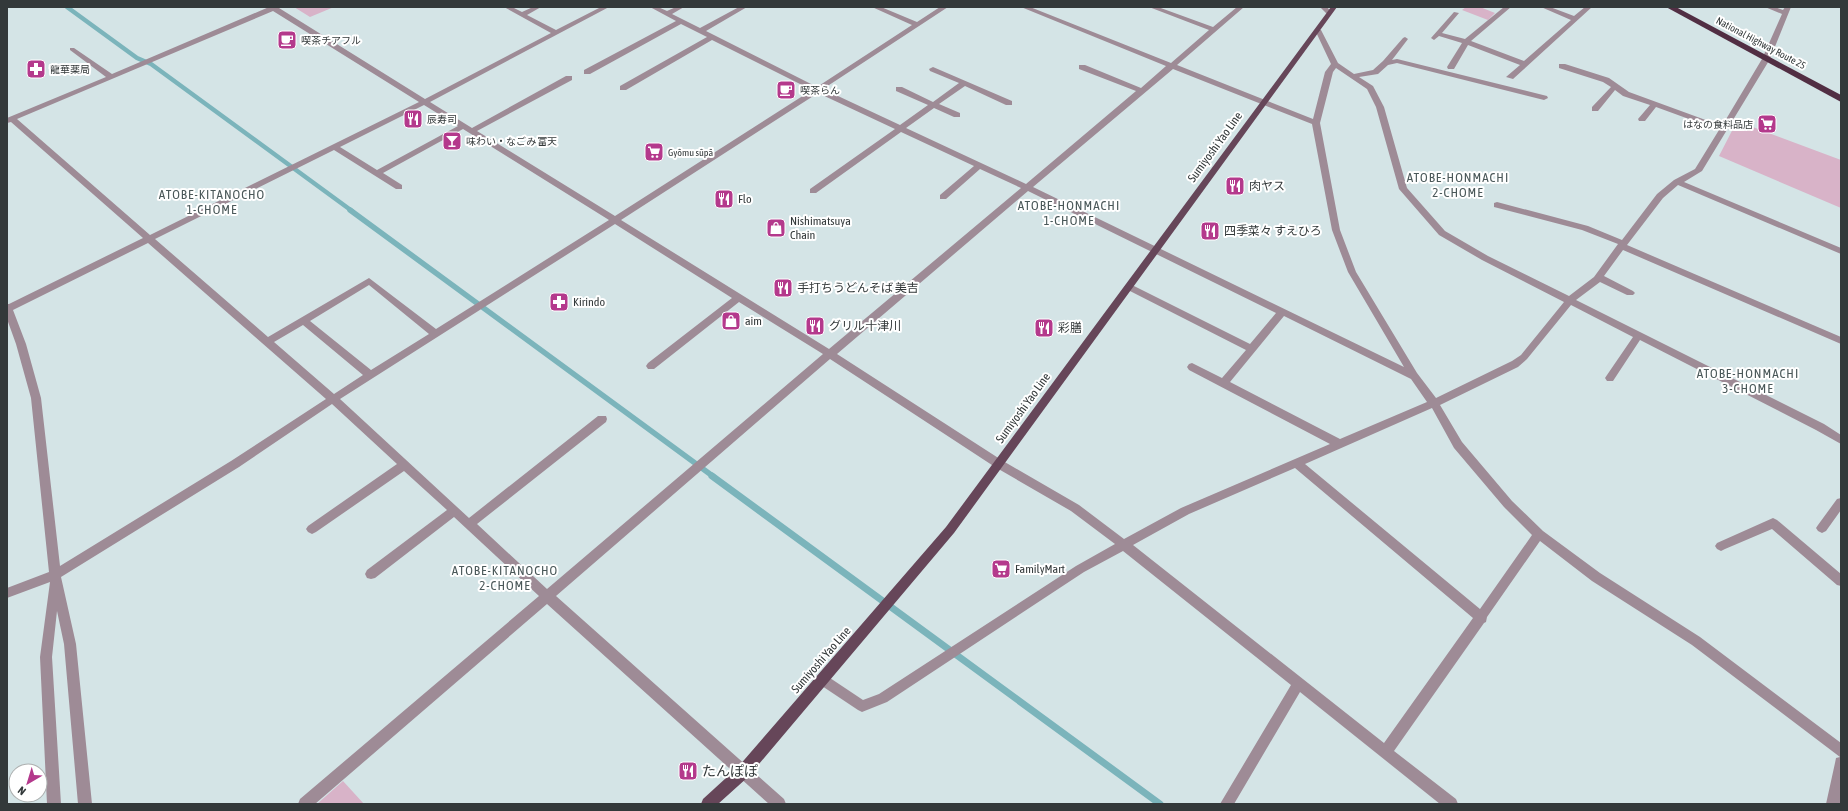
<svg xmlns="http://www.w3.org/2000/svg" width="1848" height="811" font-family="'Asap Condensed','Noto Sans JP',sans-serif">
<rect width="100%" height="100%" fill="#d4e4e6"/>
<path fill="#d8b3c8" d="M 294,7 L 334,7 L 310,17 Z
M 1466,7 L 1480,7 L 1495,13 L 1488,20 L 1462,10 Z
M 1737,121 L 1841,160 L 1841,208 L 1719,156 Z
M 343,781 L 364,804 L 316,804 L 317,804 Z"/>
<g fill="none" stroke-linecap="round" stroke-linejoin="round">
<path stroke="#7bb4bb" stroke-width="4.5" d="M 67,7 L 137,58 L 151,64 L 352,211"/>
<path stroke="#7bb4bb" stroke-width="5.5" d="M 350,210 L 714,477"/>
<path stroke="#7bb4bb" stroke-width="7" d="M 712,476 L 1160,804"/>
<path fill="#9e8b96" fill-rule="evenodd" d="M 269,7 L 279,7 L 279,8 L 425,99 L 551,33 L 504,7 L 512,7 L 522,12 L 533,7 L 541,7 L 527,15 L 556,30 L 601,7 L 609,7 L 430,102 L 472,128 L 566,76 L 572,76 L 572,80 L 477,131 L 615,216 L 812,90 L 712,40 L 626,90 L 620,90 L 620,86 L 707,37 L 681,24 L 590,74 L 584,74 L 584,70 L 676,21 L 650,7 L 658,7 L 667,11 L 676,7 L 684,7 L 672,14 L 700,28 L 739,7 L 747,7 L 706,31 L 817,87 L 912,25 L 872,7 L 881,7 L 917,22 L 940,7 L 948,7 L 823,89 L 900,125 L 928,105 L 896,91 L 896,87 L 902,87 L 933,102 L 959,83 L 930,71 L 929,69 L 933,67 L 1012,101 L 1012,105 L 1006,105 L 965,86 L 939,104 L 960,113 L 960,117 L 954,117 L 934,108 L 906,128 L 1026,184 L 1136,91 L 1079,69 L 1079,65 L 1085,65 L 1141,88 L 1166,66 L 1021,7 L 1030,7 L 1171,63 L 1209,30 L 1149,7 L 1158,7 L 1213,27 L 1237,7 L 1244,7 L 1177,65 L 1313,119 L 1325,72 L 1331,64 L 1315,30 L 1316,29 L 1321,30 L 1338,63 L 1354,74 L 1373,70 L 1383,61 L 1403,38 L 1405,37 L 1408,39 L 1392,60 L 1397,59 L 1547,96 L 1548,98 L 1544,100 L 1397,63 L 1388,65 L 1378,74 L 1359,77 L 1373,86 L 1384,107 L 1407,188 L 1445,231 L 1488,256 L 1569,296 L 1594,277 L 1618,244 L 1582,230 L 1494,207 L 1494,203 L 1497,202 L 1588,226 L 1622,240 L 1657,194 L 1674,180 L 1695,169 L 1719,130 L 1656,107 L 1645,121 L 1639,121 L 1638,119 L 1650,105 L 1623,96 L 1615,90 L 1598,111 L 1592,111 L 1592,107 L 1611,87 L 1603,82 L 1559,68 L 1559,64 L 1565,64 L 1609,78 L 1629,92 L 1722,126 L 1762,59 L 1782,14 L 1765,7 L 1775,7 L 1783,10 L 1785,7 L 1791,7 L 1770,59 L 1702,171 L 1684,182 L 1841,248 L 1841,254 L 1678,185 L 1663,198 L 1627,245 L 1841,337 L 1841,344 L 1623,250 L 1604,276 L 1633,291 L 1635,293 L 1633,295 L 1627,295 L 1600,282 L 1576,300 L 1824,424 L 1841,435 L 1841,444 L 1816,430 L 1640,340 L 1613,381 L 1607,381 L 1605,378 L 1607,375 L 1633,337 L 1571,305 L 1527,359 L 1518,367 L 1440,405 L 1462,442 L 1512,501 L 1543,531 L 1600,573 L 1700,637 L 1841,743 L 1840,804 L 1826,804 L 1835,763 L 1836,758 L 1840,757 L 1692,645 L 1592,581 L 1540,541 L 1487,617 L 1486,622 L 1484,623 L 1394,751 L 1456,799 L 1458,804 L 1440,804 L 1300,692 L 1234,804 L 1220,804 L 1291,685 L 1123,551 L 1084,572 L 887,702 L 862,712 L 858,710 L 819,684 L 817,680 L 819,676 L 823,674 L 827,676 L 863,700 L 879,694 L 1076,566 L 1115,544 L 1071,511 L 995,467 L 830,359 L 556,596 L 784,799 L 786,804 L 769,804 L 547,604 L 315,804 L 298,804 L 300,799 L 539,596 L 454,517 L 375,578 L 371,579 L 367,578 L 365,574 L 367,570 L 447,510 L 404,471 L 316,532 L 312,534 L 308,532 L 306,529 L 308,526 L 397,464 L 332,404 L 239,467 L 61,577 L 76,644 L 92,804 L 78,804 L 64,644 L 57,611 L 52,657 L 61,804 L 47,804 L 40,657 L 50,582 L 7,598 L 7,588 L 49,572 L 31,398 L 16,344 L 7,319 L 7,304 L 9,304 L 143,238 L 11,122 L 7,123 L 7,118 L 106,77 L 70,50 L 70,48 L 74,48 L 112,74 ZM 273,11 L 419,102 L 150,235 L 17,119 ZM 1336,68 L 1367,89 L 1376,107 L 1399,189 L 1439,235 L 1482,260 L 1564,302 L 1521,355 L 1512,361 L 1436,398 L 1417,373 L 1356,272 L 1340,230 L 1320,123 L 1333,72 ZM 1173,69 L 1312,124 L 1332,230 L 1348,272 L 1404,367 L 1033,187 ZM 818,93 L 895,129 L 810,189 L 810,193 L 816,193 L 901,132 L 974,166 L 940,195 L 940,199 L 946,199 L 980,169 L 1021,188 L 829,349 L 621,220 ZM 424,105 L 458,126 L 377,170 L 340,147 ZM 463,129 L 609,220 L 436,329 L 369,278 L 268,337 L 155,239 L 334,150 L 396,189 L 402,189 L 402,185 L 383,173 ZM 1028,191 L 1276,313 L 1250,344 L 1132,285 L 1126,285 L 1124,287 L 1126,289 L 1246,350 L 1222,378 L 1192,363 L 1189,364 L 1187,367 L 1189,370 L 1330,444 L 1181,508 L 1124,539 L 1079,505 L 1003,461 L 837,354 ZM 615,224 L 732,298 L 648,363 L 646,366 L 648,369 L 654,369 L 739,302 L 823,354 L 547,589 L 477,524 L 606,422 L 607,419 L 606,416 L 598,416 L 469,518 L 340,399 ZM 148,243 L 326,399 L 231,461 L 60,566 L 41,398 L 26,344 L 13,310 ZM 369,285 L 429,334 L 371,370 L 310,321 ZM 1284,316 L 1411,379 L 1427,402 L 1340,439 L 1230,382 ZM 303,325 L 363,375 L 334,394 L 274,342 ZM 1432,408 L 1454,448 L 1504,507 L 1532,535 L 1480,609 L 1305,464 ZM 1295,468 L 1473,618 L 1384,743 L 1133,545 L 1189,514 Z
M 1320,7 L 1327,7 L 1332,13 L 1327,14 Z
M 1504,7 L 1511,7 L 1471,41 L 1524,61 L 1571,20 L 1541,7 L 1550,7 L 1574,16 L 1585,7 L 1592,7 L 1513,79 L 1506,77 L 1520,65 L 1468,45 L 1454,69 L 1448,69 L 1447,67 L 1462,43 L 1439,36 L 1434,40 L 1431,38 L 1454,12 L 1459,13 L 1442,33 L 1465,39 Z
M 1841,498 L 1841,510 L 1826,531 L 1822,533 L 1818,531 L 1816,528 L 1818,525 L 1837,499 Z
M 1773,518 L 1777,520 L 1841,574 L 1841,586 L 1837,585 L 1772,529 L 1725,549 L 1721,551 L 1717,549 L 1715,546 L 1717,543 Z"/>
<path fill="#664659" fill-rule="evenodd" d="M 1331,7 L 1337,7 L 954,533 L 748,777 L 718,804 L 701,804 L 703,799 L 738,767 L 946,527 Z"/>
<path fill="#512e43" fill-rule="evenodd" d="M 1666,7 L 1676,7 L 1841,95 L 1841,102 Z"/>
</g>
<defs>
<g id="cafe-square" transform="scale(1)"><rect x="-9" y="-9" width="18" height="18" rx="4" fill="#b4398c" stroke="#fff"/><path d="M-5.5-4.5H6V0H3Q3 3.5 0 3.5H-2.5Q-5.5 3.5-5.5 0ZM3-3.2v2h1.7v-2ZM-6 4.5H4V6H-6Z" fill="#fff"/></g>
<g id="pharmacy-square" transform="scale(1)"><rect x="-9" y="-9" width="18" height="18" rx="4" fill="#b4398c" stroke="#fff"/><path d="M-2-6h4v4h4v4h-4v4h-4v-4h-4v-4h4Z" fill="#fff"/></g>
<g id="restaurant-square" transform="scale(1)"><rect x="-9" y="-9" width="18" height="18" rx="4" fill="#b4398c" stroke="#fff"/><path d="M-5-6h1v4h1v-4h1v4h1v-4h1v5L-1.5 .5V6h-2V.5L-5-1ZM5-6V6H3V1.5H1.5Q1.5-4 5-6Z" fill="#fff"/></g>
<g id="supermarket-square" transform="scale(1)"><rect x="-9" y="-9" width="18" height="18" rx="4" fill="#b4398c" stroke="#fff"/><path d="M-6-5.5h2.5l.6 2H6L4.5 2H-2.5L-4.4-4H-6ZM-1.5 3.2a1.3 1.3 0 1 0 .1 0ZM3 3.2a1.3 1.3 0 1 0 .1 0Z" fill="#fff"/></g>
<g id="bar-square" transform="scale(1)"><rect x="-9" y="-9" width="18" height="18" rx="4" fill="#b4398c" stroke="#fff"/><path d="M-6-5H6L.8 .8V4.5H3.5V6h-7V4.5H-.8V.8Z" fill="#fff"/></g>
<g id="shop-square" transform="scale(1)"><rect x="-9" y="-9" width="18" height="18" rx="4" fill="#b4398c" stroke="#fff"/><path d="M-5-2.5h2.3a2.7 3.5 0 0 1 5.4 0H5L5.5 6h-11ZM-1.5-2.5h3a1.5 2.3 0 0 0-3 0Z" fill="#fff"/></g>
</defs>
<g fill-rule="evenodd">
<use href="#cafe-square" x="287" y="40"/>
<use href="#pharmacy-square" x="36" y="69"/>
<use href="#cafe-square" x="786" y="90"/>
<use href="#restaurant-square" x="413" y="119"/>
<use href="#supermarket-square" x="1767" y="124"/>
<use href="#bar-square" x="452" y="141"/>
<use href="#supermarket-square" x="654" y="152"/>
<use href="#restaurant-square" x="1235" y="186"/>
<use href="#restaurant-square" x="724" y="199"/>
<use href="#shop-square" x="776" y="228"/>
<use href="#restaurant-square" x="1210" y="231"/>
<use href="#restaurant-square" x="783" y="288"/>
<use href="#pharmacy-square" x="559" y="302"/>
<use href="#shop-square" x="731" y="321"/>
<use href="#restaurant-square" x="815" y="326"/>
<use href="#restaurant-square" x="1044" y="328"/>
<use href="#supermarket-square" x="1001" y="569"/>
<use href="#restaurant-square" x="688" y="771"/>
</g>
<g text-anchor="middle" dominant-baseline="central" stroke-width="4" stroke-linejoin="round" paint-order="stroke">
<g font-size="10" fill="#33393a" stroke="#fff" text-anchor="start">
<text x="301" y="40">喫茶チアフル</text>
<text x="50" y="69">龍華薬局</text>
<text x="800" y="90">喫茶らん</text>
<text x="427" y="119">辰寿司</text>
<text x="1753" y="124" text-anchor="end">はなの食料品店</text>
<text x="466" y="141">味わい・なごみ 富天</text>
<text x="668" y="152">Gyōmu sūpā</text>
</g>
<g font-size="10" fill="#33393a" stroke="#fff">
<text transform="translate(1761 43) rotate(28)">National Highway Route 25</text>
</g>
<g font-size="12" fill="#33393a" stroke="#fff">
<text transform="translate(1215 147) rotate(-54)">Sumiyoshi Yao Line</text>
<text transform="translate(1023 408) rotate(-54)">Sumiyoshi Yao Line</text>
<text transform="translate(821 660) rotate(-49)">Sumiyoshi Yao Line</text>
</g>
<g font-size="12" fill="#33393a" stroke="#fff" text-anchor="start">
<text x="1249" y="186">肉ヤス</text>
<text x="738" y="199">Flo</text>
<text x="790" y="221">Nishimatsuya<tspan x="790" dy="14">Chain</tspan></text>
<text x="1224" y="231">四季菜々 すえひろ</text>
<text x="797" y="288">手打ちうどんそば 美吉</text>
<text x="573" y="302">Kirindo</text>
<text x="745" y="321">aim</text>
<text x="829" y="326">グリル十津川</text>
<text x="1058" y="328">彩膳</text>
<text x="1015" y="569">FamilyMart</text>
</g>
<g font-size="13" letter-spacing="1" fill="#4a5859" stroke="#fff">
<text x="1458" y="177">ATOBE-HONMACHI<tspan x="1458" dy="15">2-CHOME</tspan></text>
<text x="212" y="194">ATOBE-KITANOCHO<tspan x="212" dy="15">1-CHOME</tspan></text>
<text x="1069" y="205">ATOBE-HONMACHI<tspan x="1069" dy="15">1-CHOME</tspan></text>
<text x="1748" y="373">ATOBE-HONMACHI<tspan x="1748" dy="15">3-CHOME</tspan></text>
<text x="505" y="570">ATOBE-KITANOCHO<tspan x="505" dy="15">2-CHOME</tspan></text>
</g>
<g font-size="14" fill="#33393a" stroke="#fff" text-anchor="start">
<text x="702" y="771">たんぽぽ</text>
</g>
</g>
<rect width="1848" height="811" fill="none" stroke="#33393a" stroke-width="16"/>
<g transform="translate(28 783) rotate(218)"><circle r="19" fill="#ffffff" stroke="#adb0b0"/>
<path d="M0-3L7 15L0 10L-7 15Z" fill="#b4398c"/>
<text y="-6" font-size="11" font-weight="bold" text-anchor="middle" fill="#33393a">N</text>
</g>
</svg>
